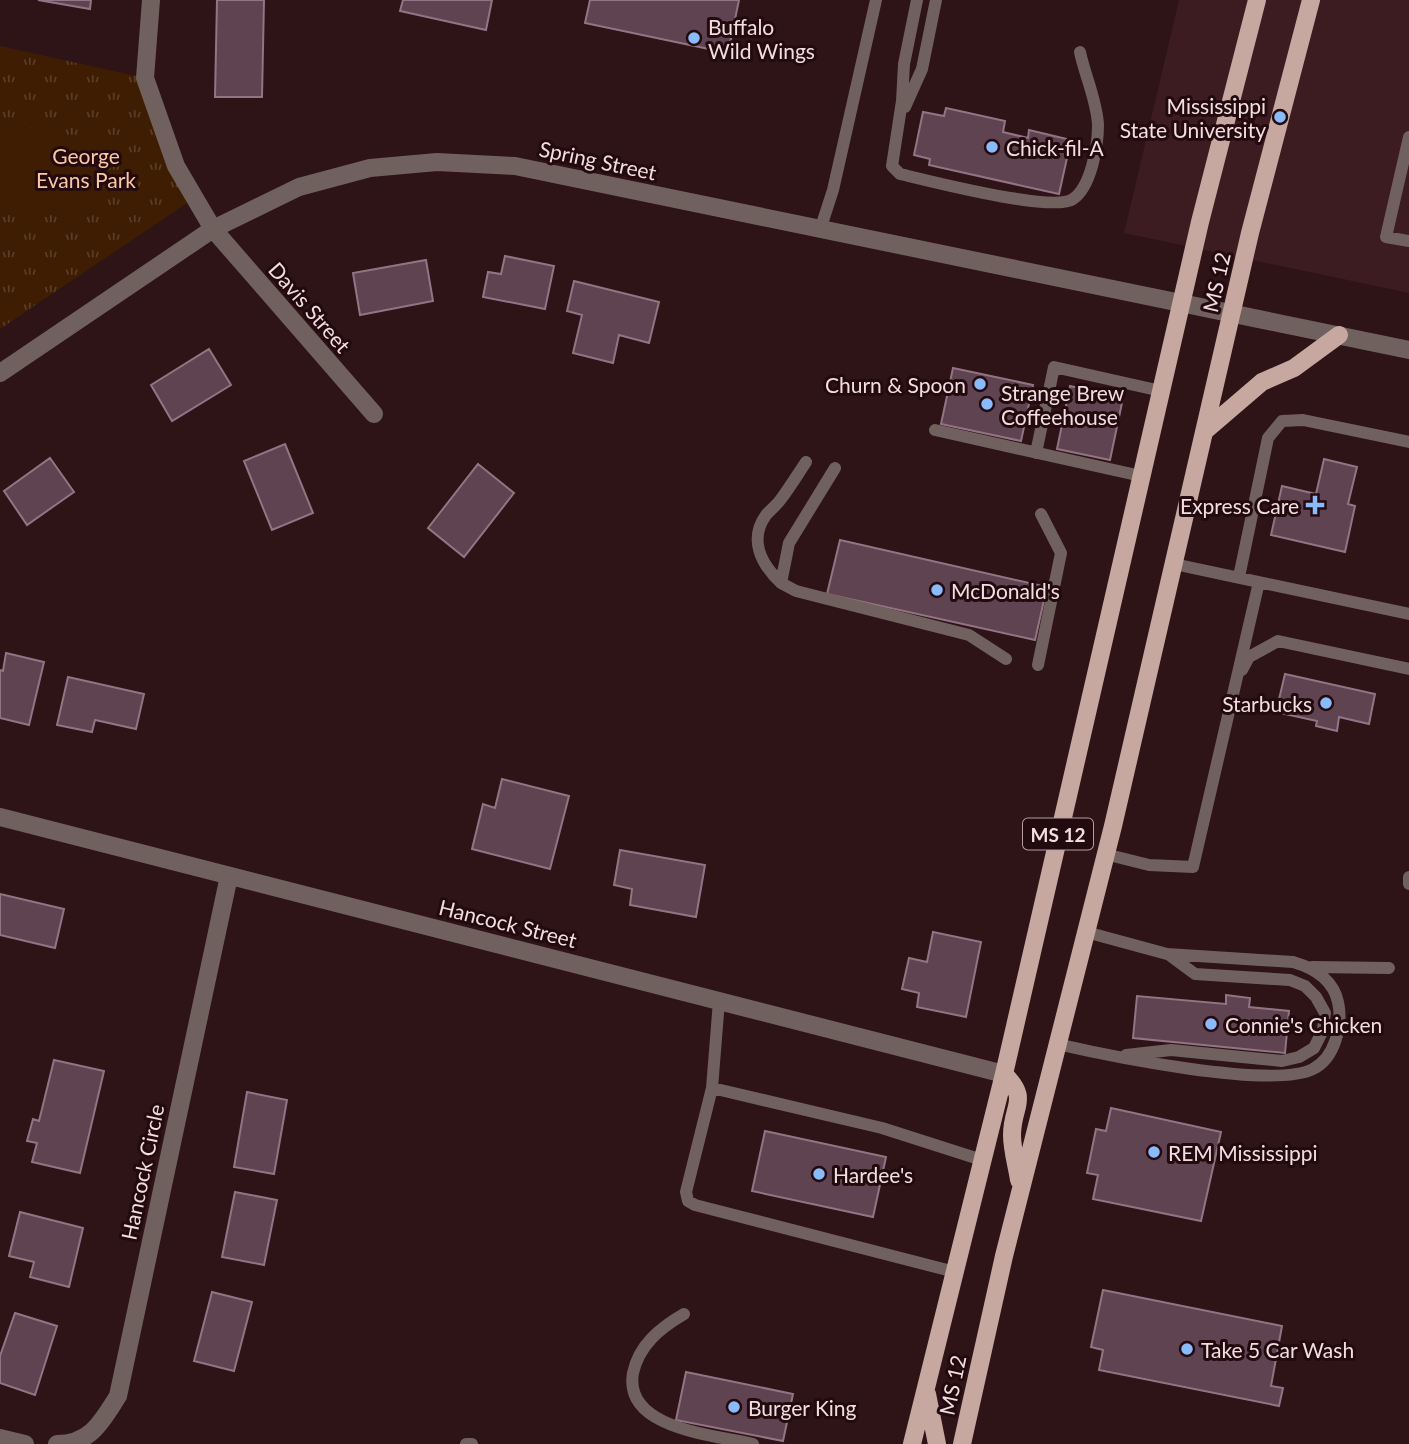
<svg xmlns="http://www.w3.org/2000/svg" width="1409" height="1444" font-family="Lato,sans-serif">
<defs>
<pattern id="park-tufts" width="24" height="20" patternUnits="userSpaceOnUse" patternTransform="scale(1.75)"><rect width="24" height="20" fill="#3e1d02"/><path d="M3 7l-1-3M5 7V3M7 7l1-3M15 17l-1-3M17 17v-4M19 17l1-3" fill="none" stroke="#5a3d27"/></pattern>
</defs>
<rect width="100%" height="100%" fill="#2e1317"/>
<path fill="#3c1b21" d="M 1179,0 L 1409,0 L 1409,293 L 1124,233 Z"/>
<path fill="url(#park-tufts)" d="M 0,46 L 145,78 L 196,197 L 0,329 Z"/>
<path fill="#3e1d02" d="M 0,123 L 104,141 L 89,216 L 0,201 Z"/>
<path fill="#5f4351" stroke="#937484" stroke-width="2" d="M 38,0 L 91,0 L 90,9 Z
M 217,0 L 264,0 L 262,97 L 215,97 Z
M 403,0 L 492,0 L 486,30 L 400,11 Z
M 590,0 L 739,0 L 728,53 L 585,23 Z
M 946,108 L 1005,121 L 1003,132 L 1028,138 L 1029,130 L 1071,140 L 1059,194 L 929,165 L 930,159 L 914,155 L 923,112 L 944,116 Z
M 505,256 L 554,266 L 545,309 L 483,297 L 488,272 L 501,274 Z
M 426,260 L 433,301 L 360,315 L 353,273 Z
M 574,281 L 659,302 L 649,343 L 619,335 L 613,363 L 573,353 L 582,315 L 567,311 Z
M 209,349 L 231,385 L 172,421 L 151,385 Z
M 953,368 L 1033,385 L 1021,441 L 941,424 Z
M 1070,386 L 1123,398 L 1110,460 L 1057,449 Z
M 285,444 L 313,513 L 272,530 L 244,461 Z
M 50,458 L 74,492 L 27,525 L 4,491 Z
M 1324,459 L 1357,467 L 1348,504 L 1355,506 L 1345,552 L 1271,535 L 1282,486 L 1316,494 Z
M 478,464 L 514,493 L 464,557 L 428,528 Z
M 840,540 L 1047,587 L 1035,640 L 827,594 Z
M 6,653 L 44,662 L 29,725 L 0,718 L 0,670 L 3,671 Z
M 1285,674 L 1375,694 L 1369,724 L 1339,717 L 1337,731 L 1316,726 L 1317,721 L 1276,712 Z
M 68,677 L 144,694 L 136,729 L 95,720 L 92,732 L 57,725 Z
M 502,779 L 569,796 L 550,869 L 472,849 L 483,804 L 495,808 Z
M 620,850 L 705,865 L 696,917 L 630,905 L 632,889 L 614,885 Z
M 0,894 L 64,909 L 55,948 L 0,935 Z
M 933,932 L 981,942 L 966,1017 L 917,1007 L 919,993 L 902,989 L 909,958 L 927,962 Z
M 1226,995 L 1250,998 L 1249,1007 L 1289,1011 L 1285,1053 L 1133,1038 L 1137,996 L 1226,1004 Z
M 54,1060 L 104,1071 L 80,1173 L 32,1162 L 37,1143 L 27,1141 L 33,1119 L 39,1121 Z
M 247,1092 L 287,1100 L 274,1174 L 234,1167 Z
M 1111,1108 L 1221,1132 L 1201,1221 L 1093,1199 L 1098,1175 L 1087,1173 L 1096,1129 L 1106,1131 Z
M 765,1131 L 886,1157 L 873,1217 L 752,1191 Z
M 235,1192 L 277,1200 L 264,1265 L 222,1257 Z
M 20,1212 L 83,1228 L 69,1287 L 30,1277 L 34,1262 L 9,1256 Z
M 1103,1290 L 1282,1326 L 1271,1386 L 1283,1388 L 1279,1406 L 1099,1370 L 1103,1350 L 1091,1347 Z
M 212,1292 L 252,1302 L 234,1371 L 194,1361 Z
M 15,1313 L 57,1326 L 35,1395 L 0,1383 L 0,1356 Z
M 686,1372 L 793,1394 L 783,1441 L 676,1420 Z"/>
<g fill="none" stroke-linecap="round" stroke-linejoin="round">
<path stroke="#70615e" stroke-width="12" d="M 917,0 L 904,64 L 902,101 L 892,166 L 900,174 C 930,181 1053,213 1073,199 C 1091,187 1098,146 1098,125 C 1097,101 1085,76 1080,52
M 905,107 L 922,69 L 936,0
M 1409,137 L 1386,237 L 1409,241
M 820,230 L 833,190 L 876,0
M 935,430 L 1141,476
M 1036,453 L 1054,367 L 1161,391
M 835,468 L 789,543 L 781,583 L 796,591 L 969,635 L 1006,659
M 1174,564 L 1409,614
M 1239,577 L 1268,438 L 1282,421 L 1303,420 L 1409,442
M 781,583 C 762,565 748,540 766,515 C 771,509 777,505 781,499 C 790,487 798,474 806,462
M 1038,665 L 1061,553 L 1041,514
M 1242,670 L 1249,657 L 1278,641 L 1409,669
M 1105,854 L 1149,865 L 1193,867 L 1259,582
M 1409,877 L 1409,884
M 1312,967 L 1389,968
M 1057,1044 C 1105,1055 1272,1090 1313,1069 C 1335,1058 1343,1025 1338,1002 C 1333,979 1314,968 1293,962 L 1167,954 L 1086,932
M 1126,1055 L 1171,1050 L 1282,1061 L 1299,1057 L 1314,1048 L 1323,1030 L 1325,1013 L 1316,997 L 1305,986 L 1290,980 L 1195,974 L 1168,954
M 712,1088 L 719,1001
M 955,1272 L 695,1205 L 688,1201 L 686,1192 L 712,1088 L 882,1128 L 982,1160
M 684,1314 C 660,1328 639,1345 633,1373 C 623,1429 715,1435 753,1444
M 466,1444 L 472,1444"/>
<path stroke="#70615e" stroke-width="18" d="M 151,0 L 145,78 L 176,166 L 213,229 L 374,414
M 0,817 L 1004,1074
M 0,1438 L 25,1444
M 57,1444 C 91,1444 102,1421 118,1396 L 229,876"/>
<path stroke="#70615e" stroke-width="18" d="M 0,373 L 213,229 L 299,187 L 370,168 L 437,162 L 515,166 L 1409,350"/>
<path stroke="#c6a8a1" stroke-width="18" d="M 1206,430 L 1262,382 L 1294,368 L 1339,335
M 1004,1074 C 1030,1100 1012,1105 1012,1135 C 1012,1150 1017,1166 1019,1180
M 927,1394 L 937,1444
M 912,1444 L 1004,1074 L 1200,222 L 1257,0
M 962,1444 L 1004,1256 L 1113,826 L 1250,233 L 1311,0"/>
</g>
<g fill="#89bafc" stroke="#230a0f" stroke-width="2.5">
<circle cx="694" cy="38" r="7"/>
<circle cx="1280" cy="117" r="7"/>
<circle cx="992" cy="147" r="7"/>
<circle cx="980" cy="384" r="7"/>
<circle cx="987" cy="404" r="7"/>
<path d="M1311.5 494.5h7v7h7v7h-7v7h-7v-7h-7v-7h7z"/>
<circle cx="937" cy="590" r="7"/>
<circle cx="1326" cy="703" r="7"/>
<circle cx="1211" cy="1024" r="7"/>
<circle cx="1154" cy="1152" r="7"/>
<circle cx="819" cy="1174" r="7"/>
<circle cx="1187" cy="1349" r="7"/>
<circle cx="734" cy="1407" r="7"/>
</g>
<g text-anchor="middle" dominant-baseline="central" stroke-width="6" stroke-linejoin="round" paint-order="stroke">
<rect fill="#230a0f" stroke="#b49ea1" stroke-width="2" x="1023" y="818.5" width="70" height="31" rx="5"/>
<g font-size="19" font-weight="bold" fill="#f2dee0">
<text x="1058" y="834">MS 12</text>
</g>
<g font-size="21" fill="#f2dee0" stroke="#230a0f" text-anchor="start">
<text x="708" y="26">Buffalo<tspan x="708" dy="24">Wild Wings</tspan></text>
<text x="1266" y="105" text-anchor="end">Mississippi<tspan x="1266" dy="24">State University</tspan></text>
<text x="1006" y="147">Chick-fil-A</text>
<text x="966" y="384" text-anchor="end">Churn &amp; Spoon</text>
<text x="1001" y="392">Strange Brew<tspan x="1001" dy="24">Coffeehouse</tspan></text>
<text x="1299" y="505" text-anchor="end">Express Care</text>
<text x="951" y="590">McDonald's</text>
<text x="1312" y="703" text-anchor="end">Starbucks</text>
<text x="1225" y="1024">Connie's Chicken</text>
<text x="1168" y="1152">REM Mississippi</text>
<text x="833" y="1174">Hardee's</text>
<text x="1201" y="1349">Take 5 Car Wash</text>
<text x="748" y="1407">Burger King</text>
</g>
<g font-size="21" fill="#fac8a6" stroke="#230a0f">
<text x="86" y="155">George<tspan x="86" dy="24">Evans Park</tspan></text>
</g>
<g font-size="21" fill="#f2dee0" stroke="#230a0f">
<text transform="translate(598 160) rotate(12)">Spring Street</text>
<text transform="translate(1216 282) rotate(-77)">MS 12</text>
<text transform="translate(310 307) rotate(49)">Davis Street</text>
<text transform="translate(508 923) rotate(14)">Hancock Street</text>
<text transform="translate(142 1172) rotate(-78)">Hancock Circle</text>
<text transform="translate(952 1385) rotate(-78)">MS 12</text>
</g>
</g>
</svg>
